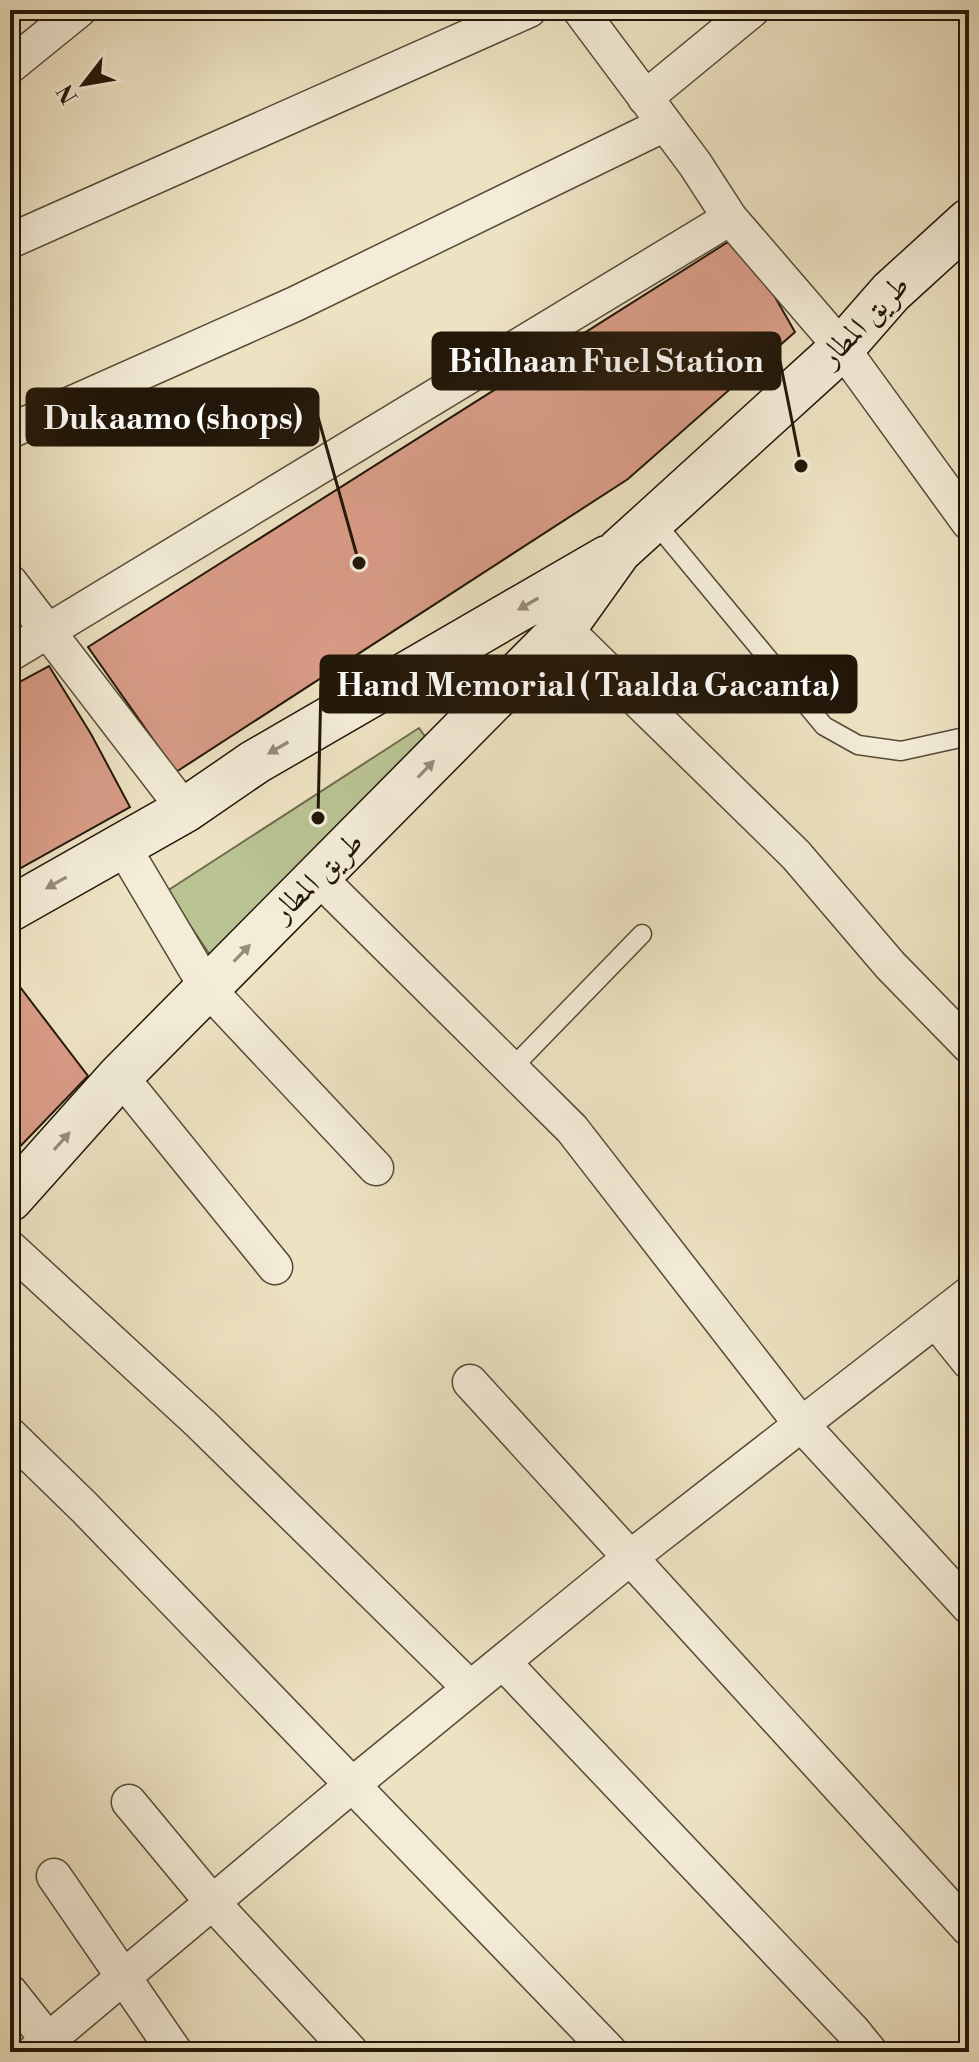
<svg xmlns="http://www.w3.org/2000/svg" width="979" height="2062" font-family="'Libre Bodoni',Amiri,serif">
<rect width="100%" height="100%" fill="#ede2c2"/>
<filter id="stains"><feTurbulence type="fractalNoise" baseFrequency=".0025" numOctaves="4"/><feColorMatrix values="0 0 0 0 .2 0 0 0 0 .09 0 0 0 0 .02 0 0 0 .5 -.17"/></filter>
<radialGradient id="worn" r=".72"><stop offset=".6" stop-color="#630" stop-opacity="0"/><stop offset="1" stop-color="#630" stop-opacity=".3"/></radialGradient>
<path fill="#bac392" stroke="#6e6d4e" stroke-width="2" d="M 419,728 L 431,745 L 212,958 L 167,891 Z"/>
<path fill="#d99c87" stroke="#221709" stroke-width="2" d="M 728,242 L 771,290 L 795,332 L 628,479 L 176,772 L 88,647 Z
M 49,666 L 91,734 L 130,807 L 10,874 L 10,687 Z
M 17,983 L 88,1076 L 10,1157 L 10,987 Z"/>
<g fill="none" stroke-linecap="round" stroke-linejoin="round">
<g stroke="#554a37" stroke-width="21">
<path id="service" d="M 653,520 L 824,726 L 858,745 L 901,751 L 969,736
M 512,1068 L 642,934"/>
</g>
<g stroke="#554a37" stroke-width="37">
<path id="minor" d="M 580,10 L 695,164 L 730,218 L 842,348 L 969,523
M 10,66 L 79,10
M 645,98 L 752,10
M 10,241 L 529,10
M 10,431 L 295,304 L 665,124
M 10,582 L 185,810
M 564,628 L 796,855 L 890,965 L 969,1046
M 10,654 L 730,218
M 122,845 L 207,988 L 376,1168
M 317,876 L 572,1129 L 801,1424 L 969,1607
M 120,1076 L 275,1267
M 10,1248 L 201,1424 L 470,1688
M 936,1321 L 969,1362
M 470,1382 L 969,1929
M 10,1435 L 85,1508 L 610,2052
M 503,1662 L 853,2031 L 870,2052
M 129,1802 L 212,1902 L 351,2052
M 54,1876 L 175,2052
M 10,1992 L 48,2040
M 34,2052 L 352,1785 L 631,1557 L 969,1294"/>
</g>
<g stroke="#221709" stroke-width="47">
<path id="secondary" d="M 10,909 L 185,810 L 255,762 L 607,558
M 10,1199 L 120,1076 L 564,628 L 619,551 L 842,348 L 891,292 L 969,221"/>
</g>
<use href="#service" stroke="#f3ecd7" stroke-width="18"/>
<use href="#minor" stroke="#f3ecd7" stroke-width="34"/>
<use href="#secondary" stroke="#f3ecd7" stroke-width="44"/>
</g>
<defs><path id="oneway-solid" d="M-6-.8H1V-3.2L6.5 0L1 3.2V.8H-6Z" transform="scale(2)"/></defs>
<g fill="#958c7a">
<use href="#oneway-solid" transform="translate(528 604) rotate(150)"/>
<use href="#oneway-solid" transform="translate(278 748) rotate(150)"/>
<use href="#oneway-solid" transform="translate(426 769) rotate(-46)"/>
<use href="#oneway-solid" transform="translate(56 883) rotate(151)"/>
<use href="#oneway-solid" transform="translate(242 953) rotate(-46)"/>
<use href="#oneway-solid" transform="translate(62 1141) rotate(-48)"/>
</g>
<g text-anchor="middle" dominant-baseline="central" stroke-width="6" stroke-linejoin="round" paint-order="stroke">
<g font-size="30" fill="#221709" stroke="#f3ecd7">
<text transform="translate(865 321) rotate(-46)">طريق المطار</text>
<text transform="translate(318 877) rotate(-44)">طريق المطار</text>
</g>
</g>
<path fill="none" stroke="#221709" stroke-width="3" d="M801 466L780 361M359 563L318 417M318 818L321 684"/>
<g fill="#221709" stroke="#f3ecd7" stroke-width="3">
<circle cx="801" cy="466" r="8"/>
<circle cx="359" cy="563" r="8"/>
<circle cx="318" cy="818" r="8"/>
</g>
<g fill="#221709" stroke="#221709" stroke-width="3">
<rect x="433" y="333" width="347" height="56" rx="8"/>
<rect x="27" y="389" width="291" height="56" rx="8"/>
<rect x="321" y="656" width="535" height="56" rx="8"/>
</g>
<g font-size="32" text-anchor="middle" font-weight="bold" fill="#fff">
<text x="606" y="372">Bidhaan Fuel Station</text>
<text x="173" y="429">Dukaamo (shops)</text>
<text x="588" y="696">Hand Memorial ( Taalda Gacanta)</text>
</g>
<rect width="979" height="2062" fill="none" stroke="#ede2c2" stroke-width="40"/>
<rect x="12" y="12" width="955" height="2038" fill="none" stroke="#221709" stroke-width="4"/>
<rect x="20" y="20" width="939" height="2022" fill="none" stroke="#221709" stroke-width="2"/>
<g transform="translate(84 84) rotate(239)" stroke="#f3ecd7" stroke-width="6" paint-order="stroke">
<path d="M0-6L14 30L0 20L-14 30Z" fill="#221709"/>
<text y="-12" font-size="22" font-weight="bold" text-anchor="middle" fill="#221709">N</text>
</g>
<rect width="100%" height="100%" filter="url(#stains)"/>
<rect width="100%" height="100%" fill="url(#worn)"/>
</svg>
